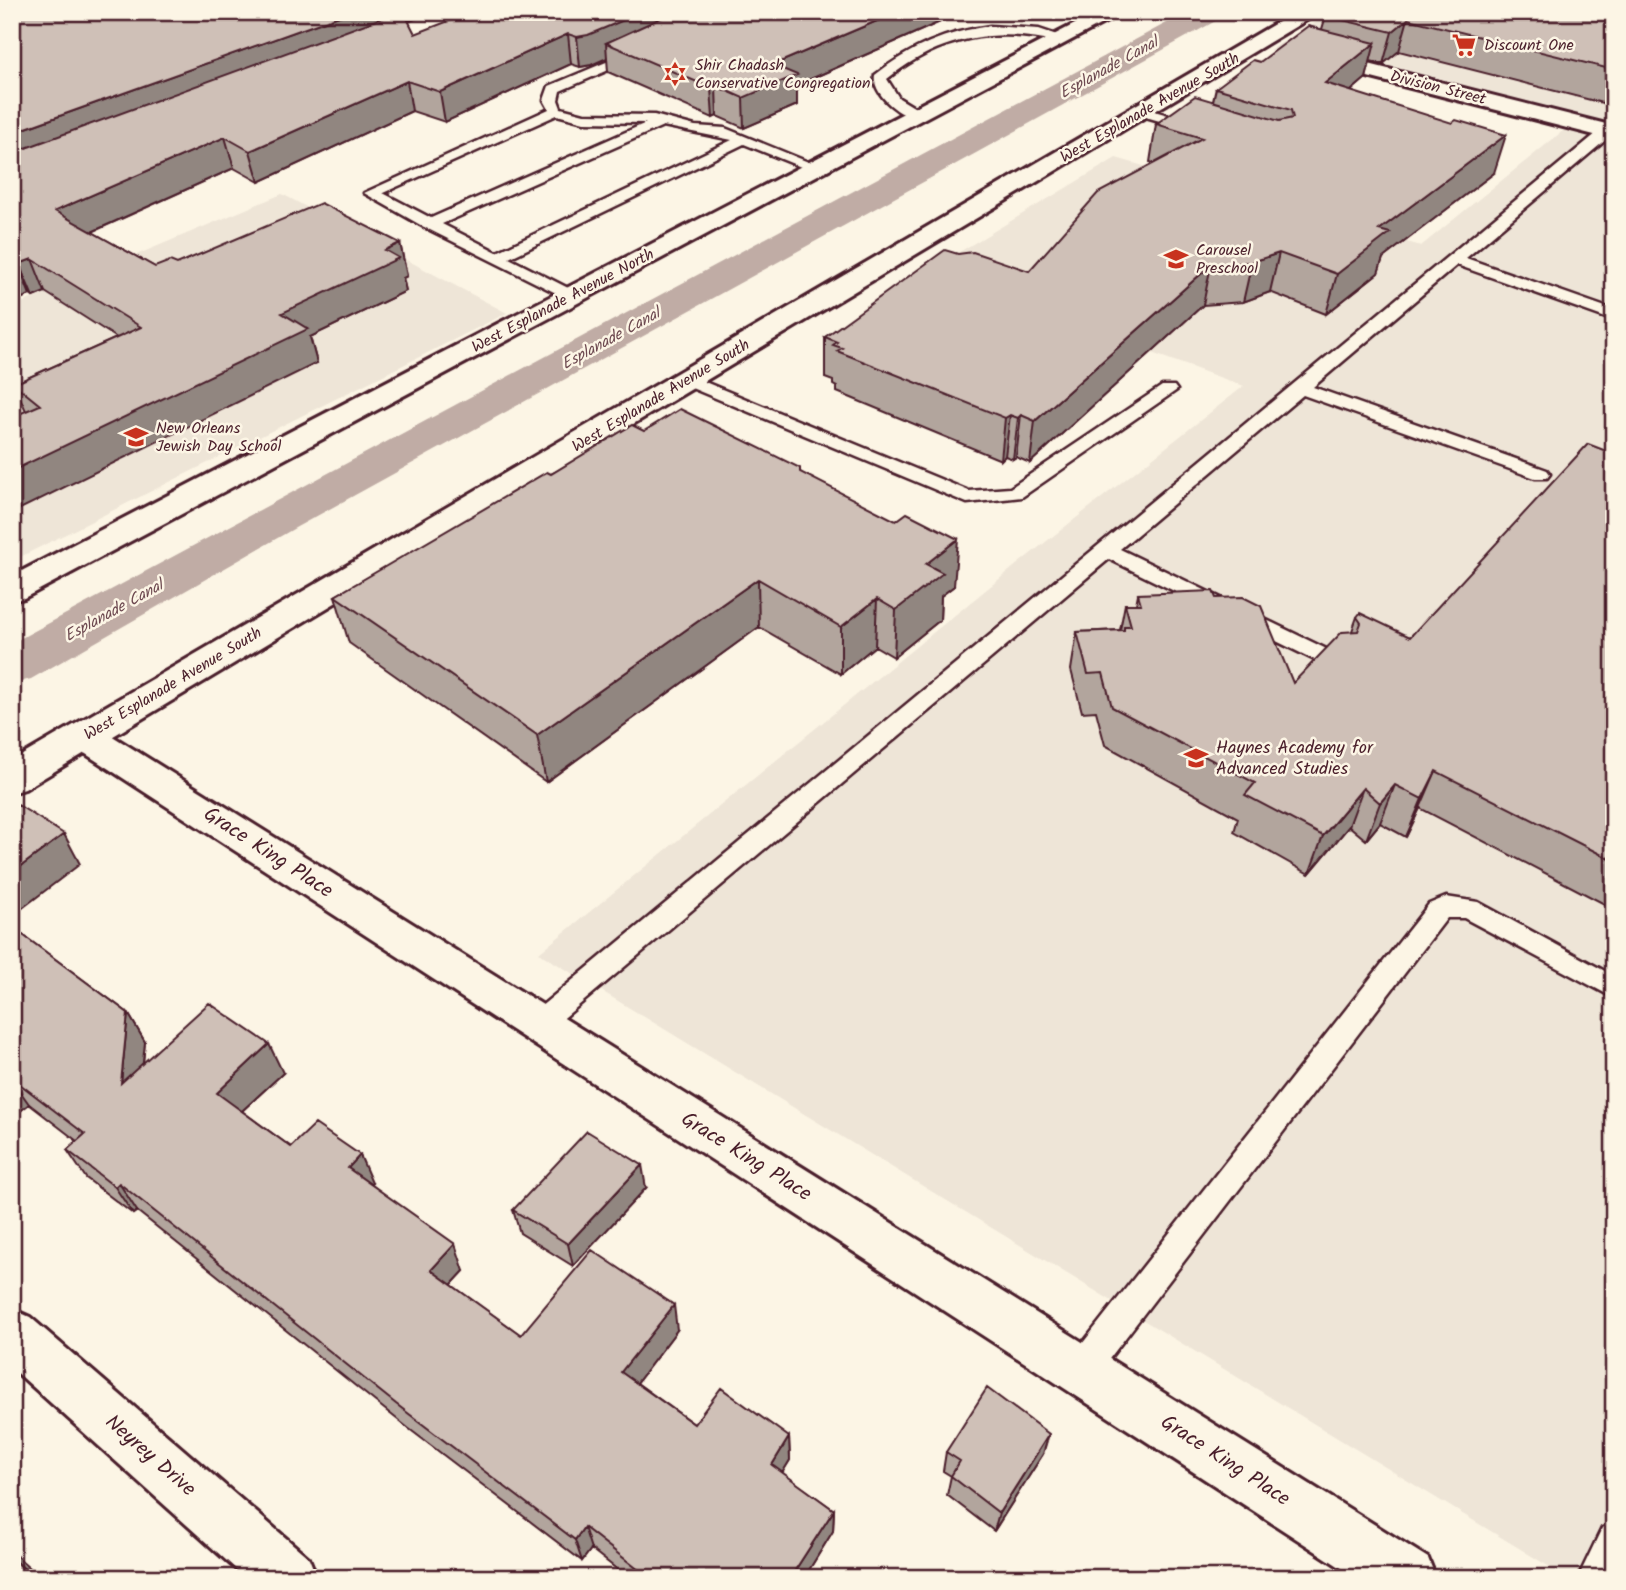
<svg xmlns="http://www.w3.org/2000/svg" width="1626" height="1590" font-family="Kalam,sans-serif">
<rect width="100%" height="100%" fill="#fcf5e5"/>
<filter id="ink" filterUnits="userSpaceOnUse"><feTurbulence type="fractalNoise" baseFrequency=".0143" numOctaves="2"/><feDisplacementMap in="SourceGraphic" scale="14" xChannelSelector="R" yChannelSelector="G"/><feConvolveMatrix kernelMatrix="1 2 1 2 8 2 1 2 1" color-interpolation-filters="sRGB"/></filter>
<g filter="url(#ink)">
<path fill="#eee5d7" d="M 1334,12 L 1614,12 L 1614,1578 L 1568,1578 L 539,953 L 1019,563 L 1244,386 L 926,272 L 1116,158 L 1421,246 L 1564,130 L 1269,50 Z
M 282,194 L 507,313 L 12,561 L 12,307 Z"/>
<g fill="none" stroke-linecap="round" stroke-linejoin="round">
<path fill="#c0aca5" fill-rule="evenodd" d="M 1187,12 L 1225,12 L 1221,18 L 295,528 L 31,679 L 12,684 L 12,643 Z"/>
<g stroke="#4a1f2b" stroke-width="5">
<path id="lane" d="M 990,26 L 1039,29 L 1069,39 L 1063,43 C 997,26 940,36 887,79 L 899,98 L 922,112 L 922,118 C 903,121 871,94 875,75 C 911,47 945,32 990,26 Z
M 635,50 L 641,54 L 639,57 L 560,91 L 558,100 L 561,108 L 584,114 L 654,115 L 695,126 L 725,128 L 823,168 L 811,171 L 744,144 L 509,258 L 578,293 L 580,296 L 572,301 L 424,227 L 364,193 L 549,109 L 544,100 L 549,86 ZM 557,115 L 584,122 L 646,123 L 431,218 L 383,193 ZM 663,126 L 732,140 L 497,252 L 442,224 Z
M 1144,108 L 1199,124 L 1201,127 L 1194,131 L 1139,115 L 1137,112 Z
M 1603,128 L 1613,128 L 1614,133 L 1466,258 L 1614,310 L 1614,321 L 1457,265 L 1313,387 L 1547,470 L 1550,474 L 1547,478 L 1535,478 L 1303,395 L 1120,549 L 1343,657 L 1346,662 L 1343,667 L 1329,667 L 1109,559 L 546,1033 L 537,1036 L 528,1033 L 524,1025 L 528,1017 Z
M 688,375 L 969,491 L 1010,488 L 1162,386 L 1174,386 L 1177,390 L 1022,497 L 967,503 L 682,384 L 679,380 L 682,376 Z
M 1446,897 L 1478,902 L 1614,976 L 1614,998 L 1464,918 L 1447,918 L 1093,1380 L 1082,1384 L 1071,1380 L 1067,1369 L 1071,1358 L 1429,904 Z
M 1614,1524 L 1613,1578 L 1578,1578 L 1602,1528 Z"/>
</g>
<g stroke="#4a1f2b" stroke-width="6">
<path id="street" d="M 436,12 L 465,12 L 462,16 L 369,51 L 355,51 L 351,47 L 355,43 Z
M 85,723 L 98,727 L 1428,1558 L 1436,1578 L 1357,1578 L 72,745 L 66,736 L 72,727 Z
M 12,1309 L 30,1317 L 309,1558 L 317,1578 L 246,1578 L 12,1368 Z"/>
</g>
<g stroke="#4a1f2b" stroke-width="6">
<path id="secondary" d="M 1098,12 L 1124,12 L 24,598 L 12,601 L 12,576 Z
M 1295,12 L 1320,12 L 25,789 L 12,793 L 12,761 Z
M 1317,51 L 1614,126 L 1614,140 L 1309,62 L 1306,57 L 1309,52 Z"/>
</g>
<use href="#lane" fill="#fcf5e5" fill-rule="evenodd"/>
<use href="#street" fill="#fcf5e5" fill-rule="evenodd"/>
<use href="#secondary" fill="#fcf5e5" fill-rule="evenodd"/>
</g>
<path fill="#b2a59d" stroke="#4a1f2b" stroke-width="2" d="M 12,12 L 408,22 L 415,34 L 940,22 L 797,85 L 797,105 L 744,128 L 717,116 L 713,118 L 608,72 L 607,58 L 591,65 L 580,67 L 571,64 L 445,122 L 412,111 L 259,182 L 234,168 L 92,232 L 155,267 L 177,264 L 400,243 L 407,276 L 403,278 L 406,291 L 310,337 L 317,363 L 26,411 L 14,384 L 117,338 L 45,292 L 33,297 L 30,295 L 12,302 Z
M 1614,12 L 1614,106 L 1399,51 L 1383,64 L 1370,61 L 1366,78 L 1351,91 L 1494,173 L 1383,258 L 1378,273 L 1326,314 L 1270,292 L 1243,302 L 1203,305 L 1030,463 L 1016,457 L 1013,459 L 1005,456 L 1001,460 L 837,392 L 837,387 L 833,385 L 833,381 L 825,378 L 825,337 L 958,254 L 1029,271 L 1154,163 L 1150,162 L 1156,124 L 1213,101 L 1216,88 L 1260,62 L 1322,29 L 1326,16 Z
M 644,431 L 800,472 L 954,586 L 941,596 L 940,620 L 894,657 L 875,646 L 841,674 L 759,627 L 546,782 L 349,643 L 335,596 L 551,474 Z
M 1614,454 L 1614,909 L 1420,808 L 1406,837 L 1380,823 L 1366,840 L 1349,826 L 1309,874 L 1234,832 L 1238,818 L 1105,745 L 1096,711 L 1082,712 L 1071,670 L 1077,632 L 1120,630 L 1125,604 L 1136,604 L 1138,594 L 1216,598 L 1293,683 L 1352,631 L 1357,617 L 1410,637 Z
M 12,927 L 128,1013 L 145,1042 L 143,1063 L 283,1073 L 242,1111 L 291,1147 L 372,1183 L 371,1184 L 464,1271 L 451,1285 L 521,1335 L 677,1330 L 637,1383 L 694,1424 L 789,1437 L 790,1460 L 782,1473 L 834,1510 L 833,1531 L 804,1578 L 628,1578 L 591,1549 L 582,1561 L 408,1428 L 137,1211 L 133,1214 L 86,1178 L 67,1150 L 77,1141 L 29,1104 L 14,1116 L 12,1115 Z
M 646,1188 L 573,1266 L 520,1233 L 513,1210 Z
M 946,1452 L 1043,1454 L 994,1531 L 947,1495 L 951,1476 L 943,1471 Z"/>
<path fill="#918680" stroke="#4a1f2b" stroke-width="2" d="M 350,12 L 434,12 L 12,168 L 12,133 Z
M 643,12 L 711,12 L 606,43 L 607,58 L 591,65 L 580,67 L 577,37 Z
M 898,12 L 941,12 L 940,22 L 797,85 L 797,105 L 744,128 L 743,98 L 773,65 Z
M 1408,19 L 1399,51 L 1383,64 L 1392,32 Z
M 568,34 L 571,64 L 445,122 L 440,92 Z
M 1375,43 L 1366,78 L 1317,120 L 1325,83 Z
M 407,81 L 412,111 L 259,182 L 250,151 Z
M 716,86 L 717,116 L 713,118 L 711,88 Z
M 1506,135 L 1494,173 L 1383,258 L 1378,273 L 1326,314 L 1337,274 L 1379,230 Z
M 225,137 L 234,168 L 67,243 L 55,211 Z
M 400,243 L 407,276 L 403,278 L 406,291 L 310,337 L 317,363 L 12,513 L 12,471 L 282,313 L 385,250 Z
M 1279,253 L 1270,292 L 1243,302 L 1252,262 Z
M 32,259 L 45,292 L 33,297 L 19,264 Z
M 17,262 L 30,295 L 12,302 L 12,264 Z
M 1211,265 L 1203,305 L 1030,463 L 1035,421 Z
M 1010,415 L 1005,456 L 1001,460 L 1005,418 Z
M 1021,415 L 1016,457 L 1013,459 L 1018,418 Z
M 958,539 L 954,586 L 941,596 L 940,620 L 894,657 L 896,610 L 926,564 Z
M 758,579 L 759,627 L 546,782 L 537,735 Z
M 877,599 L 875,646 L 841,674 L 841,627 Z
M 1436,771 L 1420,808 L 1406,837 L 1422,799 Z
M 1395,785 L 1380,823 L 1366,840 L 1380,803 Z
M 1363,788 L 1349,826 L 1309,874 L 1323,836 Z
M 64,834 L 80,864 L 12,916 L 12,873 Z
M 128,1013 L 145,1042 L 138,1111 L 121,1083 Z
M 269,1044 L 283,1073 L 231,1121 L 217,1093 Z
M 12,1080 L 29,1104 L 14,1116 L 12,1114 Z
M 360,1155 L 372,1183 L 360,1195 L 348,1168 Z
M 642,1165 L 646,1188 L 573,1266 L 568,1244 Z
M 119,1183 L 137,1211 L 133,1214 L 115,1187 Z
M 455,1244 L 464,1271 L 441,1296 L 431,1270 Z
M 674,1305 L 677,1330 L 627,1396 L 621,1372 Z
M 1049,1434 L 1043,1454 L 994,1531 L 999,1513 Z
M 789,1437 L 790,1460 L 773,1488 L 772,1465 Z
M 834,1510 L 833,1531 L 804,1578 L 790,1578 Z
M 584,1527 L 591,1549 L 582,1561 L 575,1540 Z
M 12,1552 L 30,1568 L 25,1569 L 35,1578 L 12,1558 Z"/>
<path fill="#cfc0b7" stroke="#4a1f2b" stroke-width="2" d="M 12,12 L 350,12 L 12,133 Z
M 398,12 L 404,12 L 415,34 L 472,12 L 643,12 L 588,35 L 577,37 L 568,34 L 440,92 L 407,81 L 250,151 L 225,137 L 55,211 L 155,267 L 170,261 L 177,264 L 321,203 L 400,243 L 385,250 L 399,258 L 282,313 L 308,329 L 12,471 L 12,417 L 40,405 L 14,384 L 141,327 L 32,259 L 19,264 L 17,262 L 12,264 L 12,153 Z
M 674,12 L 898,12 L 773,65 L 797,75 L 743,98 L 716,86 L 711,88 L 606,43 Z
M 1330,12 L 1614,12 L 1614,70 L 1408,19 L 1392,32 L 1326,16 Z
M 1308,26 L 1375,43 L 1325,83 L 1452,123 L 1456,120 L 1506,135 L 1379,230 L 1390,233 L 1337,274 L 1279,253 L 1252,262 L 1211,265 L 1035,421 L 1021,415 L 1018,418 L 1010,415 L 1005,418 L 837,351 L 842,348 L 833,345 L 837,342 L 825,337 L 945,250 L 958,254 L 973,252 L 1029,271 L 1098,193 L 1202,138 L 1156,124 L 1195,96 L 1279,121 L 1293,118 L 1291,110 L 1216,88 L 1253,60 L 1260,62 Z
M 680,409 L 800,468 L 800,472 L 896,521 L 907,513 L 958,539 L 926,564 L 943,573 L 896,610 L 877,599 L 841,627 L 758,579 L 537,735 L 335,596 L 547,472 L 551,474 L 632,425 L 644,431 Z
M 1588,444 L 1614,454 L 1614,861 L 1436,771 L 1422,799 L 1395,785 L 1380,803 L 1363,788 L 1323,836 L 1245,795 L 1255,783 L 1112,707 L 1103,673 L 1088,674 L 1077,632 L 1124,630 L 1124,626 L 1131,626 L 1125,604 L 1141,604 L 1138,594 L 1213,591 L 1216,598 L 1243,597 L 1261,606 L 1293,683 L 1342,632 L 1358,631 L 1361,623 L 1357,617 L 1360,613 L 1410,637 Z
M 18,805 L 64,834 L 12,873 L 12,809 Z
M 12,927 L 128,1013 L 121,1083 L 209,1003 L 269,1044 L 217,1093 L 291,1147 L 315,1124 L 360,1155 L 348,1168 L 455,1244 L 431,1270 L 521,1335 L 592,1250 L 674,1305 L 621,1372 L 694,1424 L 721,1388 L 789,1437 L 772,1465 L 834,1510 L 790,1578 L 649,1578 L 584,1527 L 575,1540 L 396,1404 L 119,1183 L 115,1187 L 67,1150 L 85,1134 L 12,1078 Z
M 587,1131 L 642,1165 L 568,1244 L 513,1210 Z
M 987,1388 L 1049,1434 L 999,1513 L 951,1476 L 960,1461 L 946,1452 Z
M 12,1558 L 34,1578 L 12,1578 Z
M 1024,1573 L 1031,1578 L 1022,1578 Z"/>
</g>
<defs>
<g id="supermarket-bare" transform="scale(1.89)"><path d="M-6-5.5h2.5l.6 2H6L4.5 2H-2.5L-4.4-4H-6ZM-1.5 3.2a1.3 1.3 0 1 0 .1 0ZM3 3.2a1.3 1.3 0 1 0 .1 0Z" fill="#c8321e" stroke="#fcf5e5" stroke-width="2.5" paint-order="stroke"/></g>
<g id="synagogue-bare" transform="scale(1.89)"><path d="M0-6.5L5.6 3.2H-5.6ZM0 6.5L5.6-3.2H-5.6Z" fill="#c8321e" stroke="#fcf5e5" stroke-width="2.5" paint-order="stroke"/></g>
<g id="school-bare" transform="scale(1.89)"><path d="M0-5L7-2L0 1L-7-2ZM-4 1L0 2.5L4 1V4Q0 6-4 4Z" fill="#c8321e" stroke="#fcf5e5" stroke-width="2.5" paint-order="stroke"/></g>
</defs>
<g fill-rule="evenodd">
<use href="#supermarket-bare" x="1464" y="45"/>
<use href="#synagogue-bare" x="675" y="74"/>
<use href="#school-bare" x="1176" y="259"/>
<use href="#school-bare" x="136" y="437"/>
<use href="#school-bare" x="1196" y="758"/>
</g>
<g text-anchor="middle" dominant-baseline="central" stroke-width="5" stroke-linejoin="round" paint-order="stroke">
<g font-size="16" fill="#4a1f2b" stroke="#fcf5e5" text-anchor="start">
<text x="1484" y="45">Discount One</text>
<text x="695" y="65">Shir Chadash<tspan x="695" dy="18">Conservative Congregation</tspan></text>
<text x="1196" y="250">Carousel<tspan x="1196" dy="18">Preschool</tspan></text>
<text x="156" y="428">New Orleans<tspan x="156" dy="18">Jewish Day School</tspan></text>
</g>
<g font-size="16" font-style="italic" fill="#6d4950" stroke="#fcf5e5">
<text transform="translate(1109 68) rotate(-29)">Esplanade Canal</text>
<text transform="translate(611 339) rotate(-29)">Esplanade Canal</text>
<text transform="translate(114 611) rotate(-29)">Esplanade Canal</text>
</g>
<g font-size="16" fill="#4a1f2b" stroke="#fcf5e5">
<text transform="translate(1438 88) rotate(14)">Division Street</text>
<text transform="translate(1150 108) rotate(-30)">West Esplanade Avenue South</text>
<text transform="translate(563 301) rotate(-28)">West Esplanade Avenue North</text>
<text transform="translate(661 396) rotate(-31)">West Esplanade Avenue South</text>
<text transform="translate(173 684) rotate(-31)">West Esplanade Avenue South</text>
</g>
<g font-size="18" fill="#4a1f2b" stroke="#fcf5e5" text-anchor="start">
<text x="1216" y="748">Haynes Academy for<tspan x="1216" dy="21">Advanced Studies</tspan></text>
</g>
<g font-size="21" fill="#4a1f2b" stroke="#fcf5e5">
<text transform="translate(268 853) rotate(33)">Grace King Place</text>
<text transform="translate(746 1157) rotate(32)">Grace King Place</text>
<text transform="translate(150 1456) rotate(41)">Neyrey Drive</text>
<text transform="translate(1225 1461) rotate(33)">Grace King Place</text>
</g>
</g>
<rect width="1626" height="1590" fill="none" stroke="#fcf5e5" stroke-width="42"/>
<rect x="21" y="21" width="1584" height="1548" fill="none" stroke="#4a1f2b" stroke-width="2.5" filter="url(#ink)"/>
</svg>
